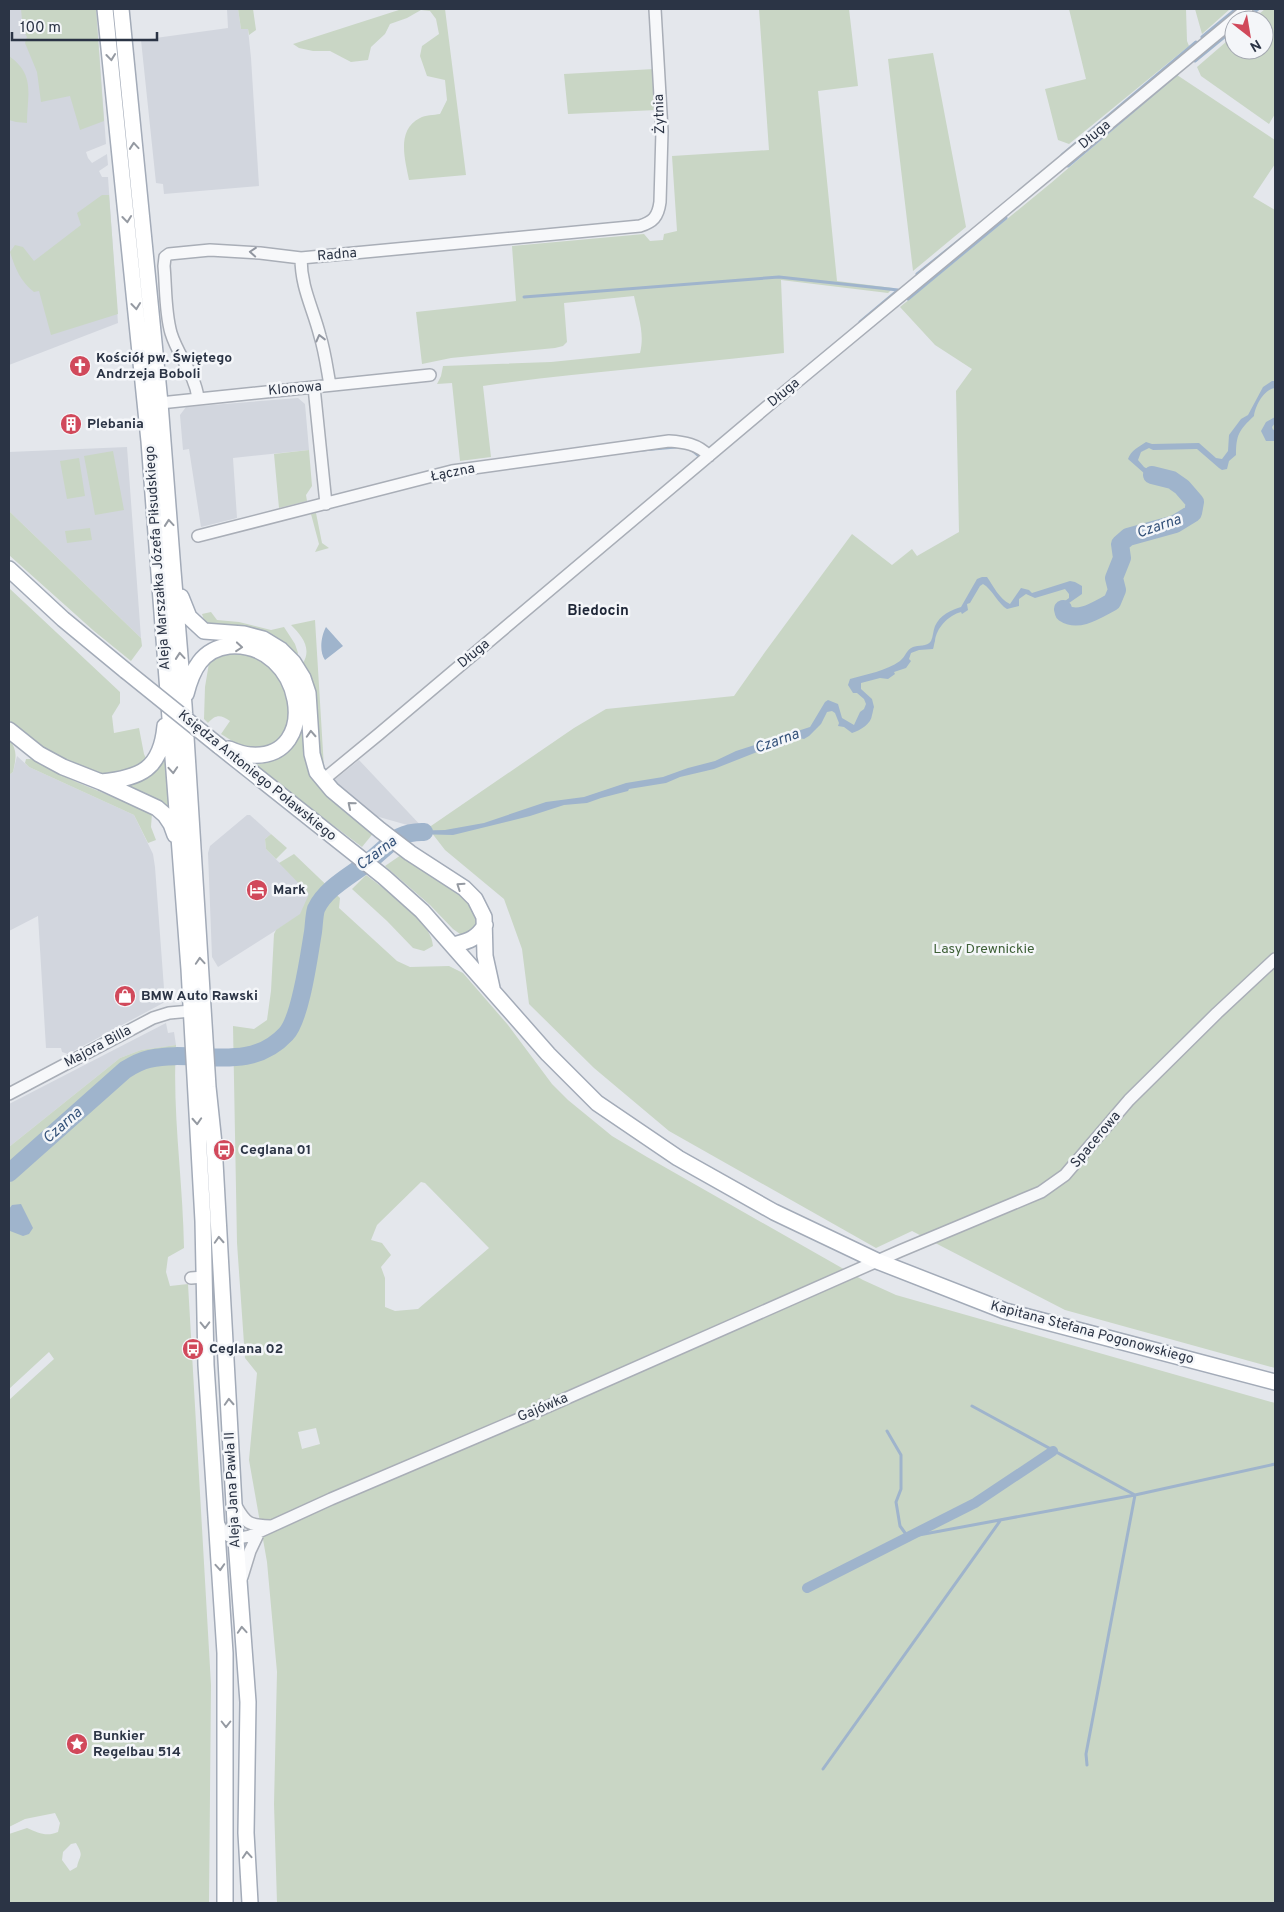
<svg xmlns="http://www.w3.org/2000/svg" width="1284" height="1912" font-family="Overpass,sans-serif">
<rect width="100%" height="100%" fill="#e4e7ec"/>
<path fill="#d2d6de" d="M 25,9 L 96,9 L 106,144 L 86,152 L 88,158 L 92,163 L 107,154 L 108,165 L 99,171 L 102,177 L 108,177 L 118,323 L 9,365 L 9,10 Z
M 227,9 L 238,9 L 241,29 L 248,29 L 251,58 L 259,186 L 164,194 L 163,184 L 156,183 L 141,40 L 228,28 Z
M 298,398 L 305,404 L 309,450 L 233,458 L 237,518 L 201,527 L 189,449 L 183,450 L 180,415 L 186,407 Z
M 127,447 L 141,638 L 9,511 L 9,452 Z
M 17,756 L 29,767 L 134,815 L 153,854 L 155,867 L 165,1002 L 68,1054 L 62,1052 L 61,1048 L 46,1048 L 38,916 L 9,931 L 9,775 L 13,772 Z
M 359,760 L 425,830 L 372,815 L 333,781 Z
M 247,815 L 250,815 L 271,834 L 265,839 L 266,849 L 310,894 L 300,915 L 218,967 L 212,957 L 208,853 L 210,846 Z
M 166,1023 L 168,1033 L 174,1032 L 176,1045 L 141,1050 L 120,1058 L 9,1147 L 9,1104 Z"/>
<path fill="#c9d6c5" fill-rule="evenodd" d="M 21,9 L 96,9 L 104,121 L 80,130 L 70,96 L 41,102 L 37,72 L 25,43 L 27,37 L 23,30 Z
M 238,9 L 253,9 L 256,30 L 249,35 L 248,29 L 241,29 Z
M 402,9 L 445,9 L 466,175 L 409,180 C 405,159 396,130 420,118 C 425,115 434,115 440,114 L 447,100 L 445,80 L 427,76 L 420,56 L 422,46 L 439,34 L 436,19 L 430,11 L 421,10 L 407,18 L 390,24 L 385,34 L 371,47 L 368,60 L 351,62 L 330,51 L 313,51 L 299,48 L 293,44 Z
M 759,9 L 849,9 L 858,86 L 818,91 L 837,281 L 893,288 L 888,293 L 781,280 L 784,353 C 683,365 582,372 483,386 L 491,457 L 460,461 L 452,383 L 437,384 L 441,376 L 443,366 L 551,362 L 640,353 C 645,333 638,316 634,296 L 564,303 L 567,342 L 563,346 L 555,348 L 451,358 L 422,364 L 416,312 L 516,301 L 512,246 L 644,234 L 650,241 L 663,240 L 664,234 L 677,231 L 672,156 L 769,150 Z
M 1069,9 L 1186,9 L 1187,41 L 1189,46 L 1069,144 L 1058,140 L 1045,89 L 1086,79 Z
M 1195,9 L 1230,9 L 1202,34 Z
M 1265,9 L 1275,9 L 1275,114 L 1269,124 L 1201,76 L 1197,67 L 1234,35 L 1234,50 L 1264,50 L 1264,20 L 1252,20 Z
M 933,53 L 966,227 L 913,271 L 888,59 Z
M 9,56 C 36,75 27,95 27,123 L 16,122 L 9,120 Z
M 654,69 L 657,110 L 568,114 L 564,74 Z
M 1177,75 L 1275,140 L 1275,164 L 1253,197 L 1275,210 L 1275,1368 L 1065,1310 L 912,1231 L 876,1248 L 669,1131 L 594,1068 L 529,1004 L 522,949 L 504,899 L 445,850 L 428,828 L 574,728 L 606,709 L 734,696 L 765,652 L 852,534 L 892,565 L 912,549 L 917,556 L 959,532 L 956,391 L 972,369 L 935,345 L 900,307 L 1051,183 Z
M 102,195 L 109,195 L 118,314 L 51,335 L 39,291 L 34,292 C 20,281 15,268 10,252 L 15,245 L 23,247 L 34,261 L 81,225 L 77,213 Z
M 309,450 L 312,486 L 306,495 L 307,501 L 279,508 L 274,454 Z
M 113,451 L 124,510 L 95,515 L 84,456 Z
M 79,458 L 85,496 L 67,499 L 60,461 Z
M 9,511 L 141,638 L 142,646 L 131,661 L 94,631 L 9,555 Z
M 316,513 L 322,543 L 329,548 L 315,552 L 319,544 L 311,514 Z
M 90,528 L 92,540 L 67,543 L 65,531 Z
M 9,588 L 120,692 L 120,703 L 112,716 L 114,733 L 139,728 L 144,754 L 147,761 C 140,767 135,768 127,770 C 121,772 114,775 108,775 C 74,774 33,741 9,720 Z
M 211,612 L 217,620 L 239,622 L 271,630 L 284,627 L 295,644 L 298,653 L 297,655 C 275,628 242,628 210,625 L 204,620 L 202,614 Z
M 315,620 L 324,768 C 308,739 328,695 303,663 C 312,648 302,636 291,625 Z
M 226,653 L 251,655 L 268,663 L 284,682 L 290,717 L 284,735 L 273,745 L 255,750 L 237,744 L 221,734 L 230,721 C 221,715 216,714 208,723 L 204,719 L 205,687 L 209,663 L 210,660 Z
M 306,729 L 307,750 L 375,831 L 362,847 L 253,765 C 280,761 292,756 301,730 Z
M 9,739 C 18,750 16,759 13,772 L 9,775 Z
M 166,754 L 170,808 L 123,785 Z
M 26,759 L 31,759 L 74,781 L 152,813 L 151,827 L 156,840 L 148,843 L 134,815 L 29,767 L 25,763 Z
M 271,834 L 287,848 L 276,859 L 266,849 L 265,839 Z
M 294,854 L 340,898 L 339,908 L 397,961 L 410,967 L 449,966 L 463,973 L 508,1025 L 552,1084 L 568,1100 L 612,1136 L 647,1157 L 863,1280 L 896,1295 L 1275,1403 L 1275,1903 L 277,1903 L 274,1804 L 277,1672 L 267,1562 L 249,1460 L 257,1373 L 245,1358 L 237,1243 L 233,1026 L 254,1029 L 267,1020 L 271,991 L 274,934 L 276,930 L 300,914 L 309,894 L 279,863 ZM 421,1182 L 425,1183 L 489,1248 L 418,1309 L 395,1311 L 385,1307 L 385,1278 L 381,1267 L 391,1255 L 382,1243 L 371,1240 L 377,1225 ZM 316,1428 L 320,1444 L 302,1449 L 298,1432 Z
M 401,855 L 409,856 L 470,902 L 478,923 L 475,929 L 467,934 L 460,934 L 453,929 L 430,905 L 385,866 Z
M 366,875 C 384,889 433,922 433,946 L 424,951 L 413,948 L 387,921 L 352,889 Z
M 176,1045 C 172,1113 183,1180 184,1248 L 168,1257 L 166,1272 L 170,1286 L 188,1284 L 211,1685 L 209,1903 L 9,1903 L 9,1834 L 27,1828 C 39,1833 46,1837 58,1832 L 60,1823 L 55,1813 L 25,1819 L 9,1827 L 9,1400 L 54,1359 L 49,1352 L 9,1389 L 9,1147 L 120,1058 L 141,1050 ZM 76,1843 C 84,1857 80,1854 77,1867 L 70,1871 L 62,1860 L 63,1852 L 71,1844 Z"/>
<path fill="#9fb4cc" d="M 1272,381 L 1275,381 L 1275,388 C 1264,389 1255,406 1254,416 C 1239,430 1236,435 1236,455 L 1229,461 L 1227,469 L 1222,470 L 1219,468 L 1197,449 L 1153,450 L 1149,448 L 1141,452 L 1138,460 L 1144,467 L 1160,476 L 1167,474 L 1175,479 L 1171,482 L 1145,474 L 1128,459 C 1131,450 1139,447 1146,442 L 1152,444 L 1199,443 L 1216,458 L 1222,459 L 1228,451 L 1229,435 L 1241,419 L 1248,415 L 1263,387 Z
M 1275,417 L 1275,423 L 1272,427 L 1273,430 L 1275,429 L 1275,441 L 1266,441 L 1261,431 L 1266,422 Z
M 982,577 L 987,577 C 993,585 999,599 1010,604 L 1021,588 L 1029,590 L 1032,593 L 1070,581 L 1075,582 L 1082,586 L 1082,594 L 1069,603 L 1068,609 L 1079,613 L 1084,611 L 1084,621 L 1060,618 L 1056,610 L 1057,607 L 1069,598 L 1069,594 L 1065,589 L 1035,598 L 1026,594 L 1019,599 L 1019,606 L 1007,609 C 999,605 992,589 983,584 L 980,586 L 970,603 L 967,604 L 968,610 L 962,614 L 961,612 C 949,615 936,628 935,641 C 934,644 934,646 933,649 L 919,650 L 911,653 L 909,659 L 911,661 L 906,668 L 894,672 L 895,674 L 888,679 L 880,678 L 861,683 L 861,689 L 872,699 L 874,707 C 873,709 873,712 872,715 C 871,724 861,730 852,733 L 844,727 L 838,726 L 839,723 L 835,713 L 832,711 L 827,712 L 821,724 L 809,736 L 804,739 L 799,738 L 767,748 L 714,769 L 680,777 L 666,783 L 629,789 L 628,791 L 601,798 L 587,803 L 564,805 L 530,816 L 453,835 L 414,834 L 403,837 L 398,834 L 405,831 L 445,830 L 484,823 L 546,802 L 584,797 L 626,783 L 663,777 L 688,768 L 715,761 L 736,751 L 810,727 L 825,702 L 828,700 L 838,704 L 842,718 L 854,725 L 860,712 L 864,709 L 866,704 L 864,699 L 857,693 L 853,693 L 848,685 L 850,679 C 867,674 886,671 900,661 C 906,656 906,650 913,647 C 918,645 927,647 931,641 C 933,637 933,631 935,626 C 940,615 951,610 961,607 L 977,579 Z
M 326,627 L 343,646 L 325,660 C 319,652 321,636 326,627 Z
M 21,1204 L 33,1228 L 29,1234 L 23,1236 L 10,1231 L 9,1209 L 12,1205 Z"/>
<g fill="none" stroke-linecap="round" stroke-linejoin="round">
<path stroke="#9fb4cc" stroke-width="3" d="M 1245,20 L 1258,9
M 1202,37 L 1236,9
M 1195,61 L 1234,29
M 1062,155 L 1196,42
M 1068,166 L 1177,74
M 917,274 L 967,234
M 524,297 L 779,277 L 898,290
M 908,299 L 1006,218
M 860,322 L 897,291
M 642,450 L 676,447
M 692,450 L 699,456
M 972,1406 L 1135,1495 L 1275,1464
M 887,1431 L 901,1455 L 901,1489 L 896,1502 L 900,1526 L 908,1537 L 1135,1495 L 1086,1754 L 1087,1765
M 823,1769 L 1000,1521"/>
<path stroke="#9fb4cc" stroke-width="10" d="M 807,1588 L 975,1503 L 1053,1451"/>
<path stroke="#9fb4cc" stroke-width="18" d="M 1063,609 L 1064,613 C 1079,623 1098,609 1112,602 L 1117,590 L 1114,578 L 1122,558 L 1120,544 L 1128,537 L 1175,524 L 1193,513 L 1195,502 L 1182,487 L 1172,480 L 1152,475
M 9,1173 L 125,1070 C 133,1065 140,1061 149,1059 C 196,1048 248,1075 286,1034 C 301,1018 309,955 313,932 C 314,925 314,916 316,909 C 326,887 354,874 372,859 C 390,844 399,831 424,832"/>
<g stroke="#a9aeb7" stroke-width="14">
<path id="minor" d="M 301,258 C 301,288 313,308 320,336 C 325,352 327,369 330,385
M 314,387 L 326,504
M 198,398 C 195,374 178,356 171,333 C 165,312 166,288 164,266 L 165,257 L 169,254 L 210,250 L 260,253 L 301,258 L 640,226 C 653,222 658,217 660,202 L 662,131 L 655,9
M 160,403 L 430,375
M 198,536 L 452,471 L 669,441 C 684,442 698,444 709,456
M 323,780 L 379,734 L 769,405 L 1247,9
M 9,1094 L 153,1018 L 169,1013 L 191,1011
M 191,1278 L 204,1277
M 236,1506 C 246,1524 249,1525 270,1526
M 217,1520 C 224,1538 232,1540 250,1536 L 331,1499 L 533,1413 L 900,1251 L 1041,1192 L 1065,1175 L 1129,1100 L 1217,1013 L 1275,959
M 242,1577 L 250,1551 L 259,1532"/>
</g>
<g stroke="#a3abb8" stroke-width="18">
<path id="major" d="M 105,9 L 149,441 L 189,969 L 203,1221 L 206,1365 L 225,1653 L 225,1903
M 121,9 L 160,403 L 173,571 L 184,705 L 208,1087 L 214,1144 L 236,1540 L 248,1702 L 246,1833 L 250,1903
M 9,569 L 63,619 L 126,671
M 181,597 L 189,617 L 204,631 L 244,634 L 263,639 L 281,650 L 293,662 L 303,678 L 308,693 L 312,754 L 317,772 L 332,790 L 380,830 L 410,853 L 464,888 L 475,899 L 484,917 L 485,956 L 492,988
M 186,694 C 192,670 202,649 229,646 C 304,640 323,760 251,755 C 244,755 236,752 229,749
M 9,730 L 39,754 L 63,767 L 101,782 L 157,808 L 165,815 L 171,824 L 175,835
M 219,746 L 384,877 L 422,911 L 548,1054 L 597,1103 L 678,1158 L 774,1212 L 877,1261 L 1005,1311 L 1275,1382
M 101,782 C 141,778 161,769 165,726
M 454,945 C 468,941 477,939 485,925"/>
</g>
<use href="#minor" stroke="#f7f8fa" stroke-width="11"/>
<use href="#major" stroke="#fff" stroke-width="15"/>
<g stroke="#a3abb8" stroke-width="18" stroke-linecap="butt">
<path id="major-bridge" d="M 126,671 L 219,746"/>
</g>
<use href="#major-bridge" stroke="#fff" stroke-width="15"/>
</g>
<defs><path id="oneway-chevron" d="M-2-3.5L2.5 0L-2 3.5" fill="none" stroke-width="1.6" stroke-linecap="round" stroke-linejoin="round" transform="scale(1.25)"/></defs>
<g stroke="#959aa2">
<use href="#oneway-chevron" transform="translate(111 57) rotate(84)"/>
<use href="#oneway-chevron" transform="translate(134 146) rotate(-95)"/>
<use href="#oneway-chevron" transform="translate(127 219) rotate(84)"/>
<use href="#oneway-chevron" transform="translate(136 306) rotate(84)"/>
<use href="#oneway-chevron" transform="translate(169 523) rotate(-95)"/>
<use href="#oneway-chevron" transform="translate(239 647) rotate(5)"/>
<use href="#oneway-chevron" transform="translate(180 656) rotate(-95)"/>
<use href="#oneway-chevron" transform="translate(311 734) rotate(-93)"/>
<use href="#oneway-chevron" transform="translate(173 770) rotate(86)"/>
<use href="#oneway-chevron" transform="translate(351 805) rotate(-140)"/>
<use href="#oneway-chevron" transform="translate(460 886) rotate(-146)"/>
<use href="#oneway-chevron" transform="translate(200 961) rotate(-94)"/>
<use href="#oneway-chevron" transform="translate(197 1121) rotate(87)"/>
<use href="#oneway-chevron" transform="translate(219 1240) rotate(-93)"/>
<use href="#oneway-chevron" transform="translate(205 1325) rotate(89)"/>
<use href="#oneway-chevron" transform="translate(229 1402) rotate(-93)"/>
<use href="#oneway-chevron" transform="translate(220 1567) rotate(86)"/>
<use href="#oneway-chevron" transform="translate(242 1630) rotate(-94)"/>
<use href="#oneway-chevron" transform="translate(226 1724) rotate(90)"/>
<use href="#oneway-chevron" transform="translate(247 1855) rotate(-94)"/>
</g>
<g stroke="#9196a0">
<use href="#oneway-chevron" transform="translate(253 252) rotate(-176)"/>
<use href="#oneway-chevron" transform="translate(320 338) rotate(-104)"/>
</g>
<defs>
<g id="church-disc" transform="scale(1.125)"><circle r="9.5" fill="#d1495b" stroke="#f4f6f9"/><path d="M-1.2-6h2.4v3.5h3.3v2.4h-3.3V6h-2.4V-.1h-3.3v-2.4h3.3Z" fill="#fff"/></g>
<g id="building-disc" transform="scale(1.125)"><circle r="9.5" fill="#d1495b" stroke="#f4f6f9"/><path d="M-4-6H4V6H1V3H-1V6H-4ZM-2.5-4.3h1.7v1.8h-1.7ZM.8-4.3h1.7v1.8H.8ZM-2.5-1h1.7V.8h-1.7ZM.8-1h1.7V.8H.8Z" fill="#fff"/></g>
<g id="hotel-disc" transform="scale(1.125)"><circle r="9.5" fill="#d1495b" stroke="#f4f6f9"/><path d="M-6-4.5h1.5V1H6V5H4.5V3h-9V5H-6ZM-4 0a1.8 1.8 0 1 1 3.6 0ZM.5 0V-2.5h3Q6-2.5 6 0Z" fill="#fff"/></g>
<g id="shop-disc" transform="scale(1.125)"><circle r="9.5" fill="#d1495b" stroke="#f4f6f9"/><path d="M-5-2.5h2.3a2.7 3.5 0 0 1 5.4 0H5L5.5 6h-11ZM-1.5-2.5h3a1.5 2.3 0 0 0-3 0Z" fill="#fff"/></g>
<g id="bus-disc" transform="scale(1.125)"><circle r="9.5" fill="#d1495b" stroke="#f4f6f9"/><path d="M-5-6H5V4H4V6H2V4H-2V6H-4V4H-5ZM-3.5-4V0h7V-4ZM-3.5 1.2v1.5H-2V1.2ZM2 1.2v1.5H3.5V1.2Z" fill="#fff"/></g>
<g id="sight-disc" transform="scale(1.125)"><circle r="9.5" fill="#d1495b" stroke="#f4f6f9"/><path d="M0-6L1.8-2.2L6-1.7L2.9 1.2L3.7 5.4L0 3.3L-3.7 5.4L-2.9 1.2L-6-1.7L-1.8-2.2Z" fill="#fff"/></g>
</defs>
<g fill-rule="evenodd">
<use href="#church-disc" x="80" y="366"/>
<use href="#building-disc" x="71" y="424"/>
<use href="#hotel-disc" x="257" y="890"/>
<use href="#shop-disc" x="125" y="996"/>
<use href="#bus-disc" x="224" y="1150"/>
<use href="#bus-disc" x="193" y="1349"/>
<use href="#sight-disc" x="77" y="1744"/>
</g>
<g text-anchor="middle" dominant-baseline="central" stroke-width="5" stroke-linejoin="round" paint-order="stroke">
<g font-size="14" fill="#2b3445" stroke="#f4f6f9">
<text transform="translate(660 114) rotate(-92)">Żytnia</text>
<text transform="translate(1095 135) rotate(-40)">Długa</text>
<text transform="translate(337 255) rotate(-5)">Radna</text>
<text transform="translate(295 389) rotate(-5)">Klonowa</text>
<text transform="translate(784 393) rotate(-40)">Długa</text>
<text transform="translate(453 473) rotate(-11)">Łączna</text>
<text transform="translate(158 558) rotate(-94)">Aleja Marszałka Józefa Piłsudskiego</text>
<text transform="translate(474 654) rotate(-40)">Długa</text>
<text transform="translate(257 776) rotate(39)">Księdza Antoniego Poławskiego</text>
<text transform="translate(98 1047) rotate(-28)">Majora Billa</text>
<text transform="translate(1096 1140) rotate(-50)">Spacerowa</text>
<text transform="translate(1092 1333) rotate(15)">Kapitana Stefana Pogonowskiego</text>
<text transform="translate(543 1408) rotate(-23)">Gajówka</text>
<text transform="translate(233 1490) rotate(-93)">Aleja Jana Pawła II</text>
</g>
<g font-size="14" font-weight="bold" fill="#2b3445" stroke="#f4f6f9" text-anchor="start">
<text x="96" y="358">Kościół pw. Świętego<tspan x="96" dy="16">Andrzeja Boboli</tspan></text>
<text x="87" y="424">Plebania</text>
<text x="273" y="890">Mark</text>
<text x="141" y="996">BMW Auto Rawski</text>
<text x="240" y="1150">Ceglana 01</text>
<text x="209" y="1349">Ceglana 02</text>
<text x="93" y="1736">Bunkier<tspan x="93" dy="16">Regelbau 514</tspan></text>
</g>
<g font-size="14" fill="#3f6138" stroke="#f4f6f9">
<text x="984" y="949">Lasy Drewnickie</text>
</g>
<g font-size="15" font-style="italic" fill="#34527a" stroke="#f4f6f9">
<text transform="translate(1159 527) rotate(-19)">Czarna</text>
<text transform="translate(777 742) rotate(-20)">Czarna</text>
<text transform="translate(377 854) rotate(-37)">Czarna</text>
<text transform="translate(63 1126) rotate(-41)">Czarna</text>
</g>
<g font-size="15" font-weight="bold" fill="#1d2536" stroke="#f4f6f9">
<text x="598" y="611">Biedocin</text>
</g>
</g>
<rect width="1284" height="1912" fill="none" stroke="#2b3445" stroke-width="20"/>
<g transform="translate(1249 35) rotate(149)"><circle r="24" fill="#f4f6f9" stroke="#a4a8b1"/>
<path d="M0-4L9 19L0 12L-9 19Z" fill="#d1495b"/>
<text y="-8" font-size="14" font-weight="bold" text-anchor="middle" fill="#2b3445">N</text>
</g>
<path d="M12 32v8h145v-8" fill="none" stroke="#2b3445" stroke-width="2.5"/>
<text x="20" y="32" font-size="15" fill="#2b3445" stroke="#f4f6f9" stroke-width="4" paint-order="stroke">100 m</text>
</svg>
